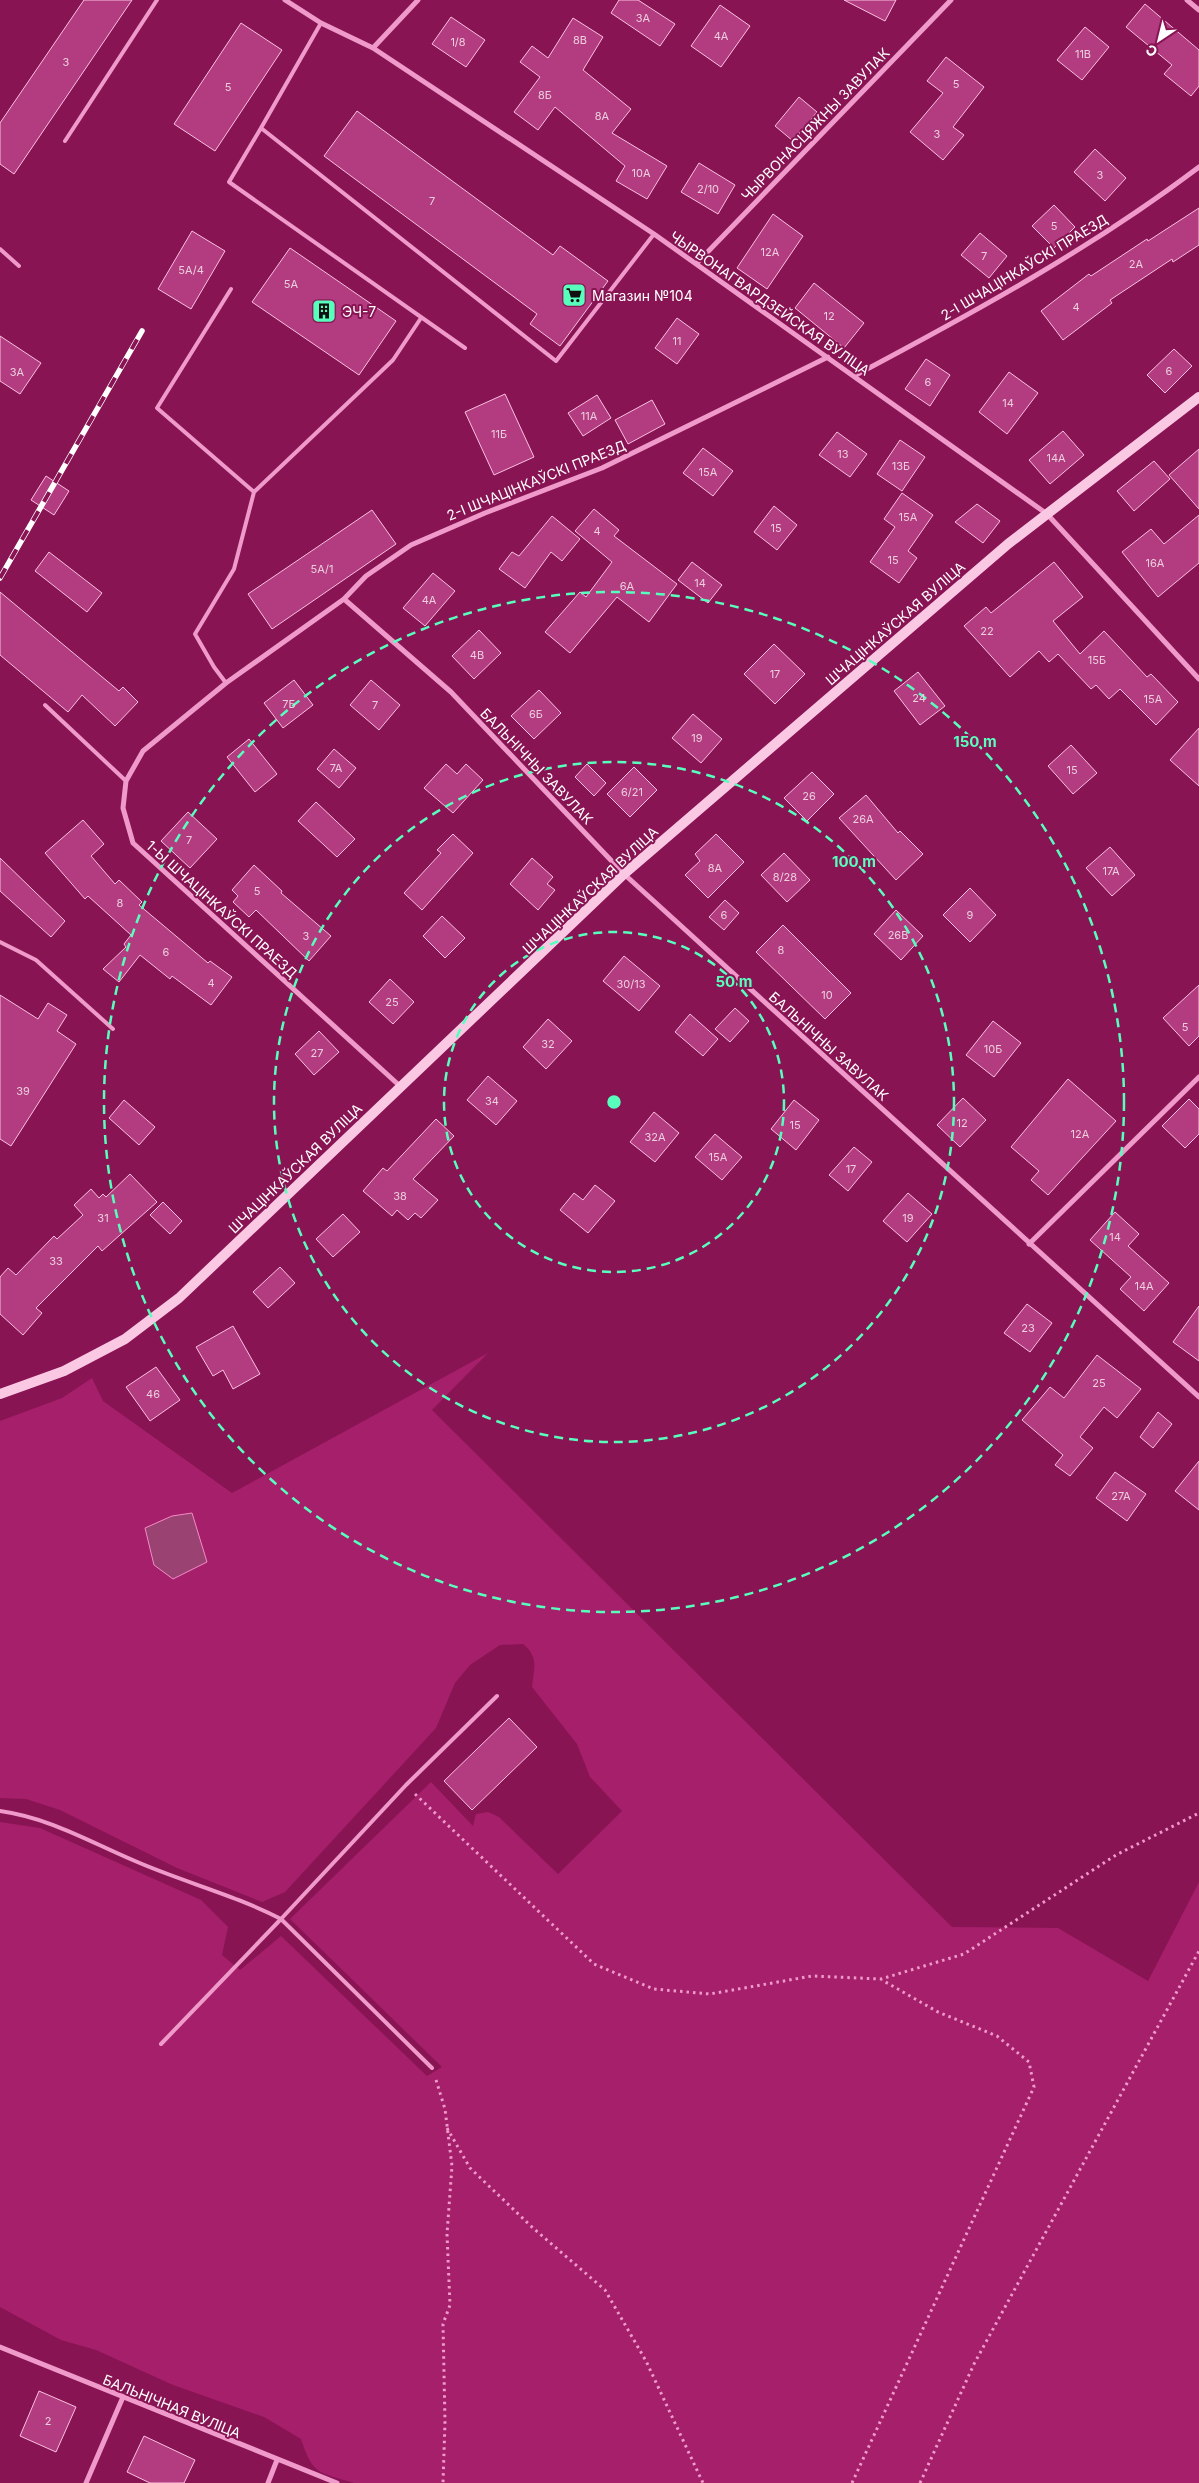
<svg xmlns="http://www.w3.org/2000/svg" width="1199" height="2483" font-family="Inter,sans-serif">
<rect width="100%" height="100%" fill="#891454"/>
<path fill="#a51f6a" d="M 488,1353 L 432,1410 L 952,1927 L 1058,1928 L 1148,1981 L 1199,1882 L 1199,2483 L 354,2483 C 319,2472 313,2476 301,2439 L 264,2417 L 173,2385 L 96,2350 L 61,2340 L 0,2307 L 0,1822 L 40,1828 L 201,1900 L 228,1927 L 222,1955 L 240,1970 L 281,1936 L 427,2076 L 442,2067 L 290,1919 L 431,1782 L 473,1826 L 476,1814 L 488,1812 L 499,1817 L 558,1874 L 622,1811 L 590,1777 L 577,1744 L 532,1687 C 534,1668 539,1657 523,1644 L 500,1645 L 470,1665 L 455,1683 L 436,1728 L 285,1892 L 262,1902 L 177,1868 L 60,1810 L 26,1799 L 0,1798 L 0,1421 L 62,1398 L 92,1378 L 103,1401 L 232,1493 Z"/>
<path fill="#9a4373" stroke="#f38cc7" d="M 192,1513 L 207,1562 L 173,1579 L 154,1565 L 145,1528 L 172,1516 Z"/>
<path fill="#b23c7f" stroke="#fbc0e2" d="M 84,0 L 132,0 L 14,174 L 0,164 L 0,123 Z
M 619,0 L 638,0 L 675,24 L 660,46 L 611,13 Z
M 844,0 L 896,0 L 885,21 Z
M 1145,4 L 1199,50 L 1199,86 L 1191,96 L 1164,74 L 1172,65 L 1126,27 Z
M 720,5 L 750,26 L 721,67 L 691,46 Z
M 451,17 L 485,40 L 466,67 L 432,44 Z
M 573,18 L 603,37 L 583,70 L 631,109 L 612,133 L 667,166 L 647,199 L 616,181 L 625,166 L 555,107 L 538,130 L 514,112 L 540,77 L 520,62 L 532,46 L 548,58 Z
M 241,23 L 282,50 L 215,151 L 174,124 Z
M 1085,27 L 1109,47 L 1082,80 L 1057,60 Z
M 946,57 L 984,87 L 953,127 L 964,135 L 943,160 L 910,132 L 943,93 L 927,81 Z
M 799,97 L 817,112 L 793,141 L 775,126 Z
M 357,111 L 553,255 L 560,246 L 608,281 L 560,346 L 530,324 L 537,314 L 324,156 Z
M 1095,149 L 1126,178 L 1105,201 L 1074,172 Z
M 699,163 L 735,185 L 718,214 L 681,192 Z
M 1054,205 L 1075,227 L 1054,248 L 1032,226 Z
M 1199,208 L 1199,245 L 1173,262 L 1172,259 L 1110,300 L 1112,303 L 1063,340 L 1041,311 L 1089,274 L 1091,276 L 1147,239 L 1148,241 Z
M 773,214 L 803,236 L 767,289 L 737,268 Z
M 192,231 L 225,251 L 191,309 L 158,289 Z
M 980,233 L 1007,256 L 989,278 L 961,255 Z
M 290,248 L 396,321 L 359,375 L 252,302 Z
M 814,283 L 864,323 L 844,348 L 795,308 Z
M 677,318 L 699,334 L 677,364 L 655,348 Z
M 0,336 L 41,363 L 20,394 L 0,381 Z
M 1174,349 L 1192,366 L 1165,393 L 1147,375 Z
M 926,359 L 950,375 L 930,406 L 905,389 Z
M 1009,372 L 1038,393 L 1007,434 L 979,412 Z
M 505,394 L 534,457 L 494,475 L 465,412 Z
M 597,395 L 611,418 L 583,436 L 568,413 Z
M 652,400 L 665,424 L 628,444 L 615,420 Z
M 1063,431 L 1084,455 L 1050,484 L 1029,460 Z
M 837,432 L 867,454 L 850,477 L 819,455 Z
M 900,440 L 925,457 L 902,491 L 877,474 Z
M 703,448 L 733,471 L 713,496 L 683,473 Z
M 1199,449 L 1199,509 L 1169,475 Z
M 1154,461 L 1170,479 L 1134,511 L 1117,491 Z
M 46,476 L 69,491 L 54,515 L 31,500 Z
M 902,493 L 933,515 L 908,551 L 917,558 L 899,583 L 870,562 L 895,527 L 884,519 Z
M 977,504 L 1000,521 L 983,543 L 955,522 Z
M 774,506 L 797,525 L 777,550 L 754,532 Z
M 594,509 L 619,530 L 614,536 L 677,584 L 649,622 L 617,597 L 570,653 L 545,632 L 580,592 L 586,597 L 612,562 L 575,531 Z
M 372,510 L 396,544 L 272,629 L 248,594 Z
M 1199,515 L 1199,563 L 1158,597 L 1122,552 L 1151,529 L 1164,544 Z
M 552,516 L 580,539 L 562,561 L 551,552 L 525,588 L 499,569 L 512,552 L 519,556 Z
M 49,552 L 102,593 L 87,612 L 35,571 Z
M 692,562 L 722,585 L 708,603 L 678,580 Z
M 1054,562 L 1083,597 L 1053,621 L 1080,654 L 1104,631 L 1147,677 L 1151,674 L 1178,702 L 1156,725 L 1120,689 L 1109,699 L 1096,685 L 1091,689 L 1058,654 L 1049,662 L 1039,651 L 1010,677 L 964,626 L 986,607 L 991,613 Z
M 433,573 L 455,591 L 425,626 L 403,608 Z
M 0,592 L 119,691 L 123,687 L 138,702 L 115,726 L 82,695 L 68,712 L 0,655 Z
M 479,630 L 501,653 L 474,679 L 452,656 Z
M 774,644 L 805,674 L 775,704 L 744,674 Z
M 918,672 L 945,706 L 920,725 L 894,691 Z
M 294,680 L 313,705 L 283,728 L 264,703 Z
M 371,680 L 400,705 L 379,730 L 350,705 Z
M 539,690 L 561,713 L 534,739 L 511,716 Z
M 693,714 L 722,739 L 701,763 L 672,738 Z
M 1199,728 L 1199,786 L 1170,760 Z
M 249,739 L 277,774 L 255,792 L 227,757 Z
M 1071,745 L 1097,773 L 1073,794 L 1048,766 Z
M 334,749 L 356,768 L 339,788 L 317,769 Z
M 446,764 L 457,774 L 466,764 L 483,780 L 453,813 L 424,788 Z
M 587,764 L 606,783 L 594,796 L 575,777 Z
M 634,767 L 657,790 L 630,817 L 607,794 Z
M 812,772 L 834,794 L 807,821 L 784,798 Z
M 866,795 L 898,833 L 900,831 L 923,854 L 896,880 L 839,818 Z
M 316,802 L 355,839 L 337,857 L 298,821 Z
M 188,812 L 217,839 L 190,868 L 161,841 Z
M 83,820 L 104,844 L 91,856 L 115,884 L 119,880 L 142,902 L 139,905 L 208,963 L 210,961 L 232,977 L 211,1005 L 172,976 L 170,979 L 140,955 L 119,982 L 103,969 L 126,947 L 124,944 L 131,935 L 88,896 L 85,899 L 45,853 Z
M 453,834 L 473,853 L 422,910 L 404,893 L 441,853 L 437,850 Z
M 716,834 L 744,862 L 708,898 L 685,875 L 700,861 L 695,854 Z
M 1110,847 L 1135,875 L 1112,896 L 1086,868 Z
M 784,853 L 810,880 L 787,902 L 761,875 Z
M 0,858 L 65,921 L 51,937 L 0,891 Z
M 532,858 L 553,877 L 547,884 L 555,890 L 538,910 L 510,884 Z
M 254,865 L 282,891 L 281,893 L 331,936 L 309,961 L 256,910 L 249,917 L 233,902 L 238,896 L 232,890 Z
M 970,888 L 996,915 L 970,942 L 943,915 Z
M 725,900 L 739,913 L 724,930 L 709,917 Z
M 896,910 L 923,936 L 901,960 L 874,934 Z
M 442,916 L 465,938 L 445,958 L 423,936 Z
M 783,925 L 851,993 L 825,1019 L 756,952 Z
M 624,956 L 660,986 L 639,1011 L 603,981 Z
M 390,979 L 414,1002 L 393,1024 L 369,1002 Z
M 1199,985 L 1199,1036 L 1189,1046 L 1163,1018 Z
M 0,995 L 38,1019 L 48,1003 L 67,1015 L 57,1031 L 76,1044 L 11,1146 L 0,1139 Z
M 735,1008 L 749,1021 L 730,1042 L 715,1029 Z
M 690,1014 L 718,1039 L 703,1056 L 675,1032 Z
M 548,1019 L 572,1041 L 546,1069 L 523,1047 Z
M 993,1021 L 1021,1043 L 994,1077 L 966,1055 Z
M 319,1031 L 339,1052 L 314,1075 L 295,1054 Z
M 488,1076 L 517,1101 L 496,1125 L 467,1100 Z
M 1068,1079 L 1116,1121 L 1048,1195 L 1031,1180 L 1039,1171 L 1011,1147 Z
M 963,1098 L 986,1120 L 960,1147 L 937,1125 Z
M 1189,1099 L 1199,1109 L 1199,1134 L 1185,1148 L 1162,1126 Z
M 124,1100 L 155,1127 L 139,1145 L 109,1118 Z
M 794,1100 L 819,1120 L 796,1150 L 771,1129 Z
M 654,1112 L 679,1133 L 655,1162 L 630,1142 Z
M 436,1119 L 454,1136 L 413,1179 L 438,1200 L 421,1218 L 415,1213 L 408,1220 L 397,1210 L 392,1216 L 363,1191 L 383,1168 L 387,1171 Z
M 715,1134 L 742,1157 L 722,1180 L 695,1157 Z
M 854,1147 L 872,1162 L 848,1191 L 829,1175 Z
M 130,1174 L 157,1202 L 102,1251 L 98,1246 L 36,1308 L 42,1313 L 23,1335 L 0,1314 L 0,1277 L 8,1268 L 16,1275 L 54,1236 L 57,1239 L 83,1215 L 74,1205 L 91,1189 L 99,1198 L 103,1194 L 106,1197 Z
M 595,1185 L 615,1201 L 588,1233 L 560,1210 L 574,1193 L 583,1200 Z
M 908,1193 L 932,1214 L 907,1242 L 883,1221 Z
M 163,1202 L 182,1221 L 170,1234 L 150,1215 Z
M 1115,1212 L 1139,1234 L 1128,1246 L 1169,1283 L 1144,1311 L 1120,1289 L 1131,1277 L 1090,1240 Z
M 343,1214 L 360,1232 L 333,1257 L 316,1239 Z
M 280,1267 L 295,1283 L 268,1308 L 253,1292 Z
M 1027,1304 L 1052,1323 L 1030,1352 L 1004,1333 Z
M 1199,1306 L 1199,1361 L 1173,1342 Z
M 233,1326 L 260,1374 L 233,1389 L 223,1370 L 213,1376 L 196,1347 Z
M 1097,1355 L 1141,1389 L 1117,1418 L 1104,1407 L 1080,1437 L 1093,1448 L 1070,1476 L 1055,1465 L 1063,1455 L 1022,1420 L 1050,1387 L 1064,1398 Z
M 156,1367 L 180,1400 L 150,1421 L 126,1387 Z
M 1158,1412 L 1172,1424 L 1153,1448 L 1140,1437 Z
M 1199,1461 L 1199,1510 L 1175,1491 Z
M 1115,1472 L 1146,1494 L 1127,1521 L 1096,1498 Z
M 509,1718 L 537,1747 L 472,1810 L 444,1781 Z
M 39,2391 L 76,2407 L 56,2452 L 20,2436 Z
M 144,2436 L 195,2460 L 184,2483 L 150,2483 L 127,2472 Z"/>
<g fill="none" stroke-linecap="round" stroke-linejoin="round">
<path stroke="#ef9aca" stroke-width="3" stroke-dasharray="2.5 4" stroke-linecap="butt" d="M 415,1794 L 594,1964 L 654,1989 L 710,1994 L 812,1976 L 881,1979 L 964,1954 L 1116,1855 L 1199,1813
M 436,2080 L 445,2109 L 452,2166 L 447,2234 L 450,2305 L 443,2324 L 445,2422 L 443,2483
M 447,2128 L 470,2168 L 533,2228 L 605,2290 L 646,2361 L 703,2483
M 852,2483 L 1034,2087 L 1029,2062 L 997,2036 L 938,2012 L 882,1980
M 920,2483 L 974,2364 L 1199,1951"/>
<path stroke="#ef9aca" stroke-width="4" d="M 321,23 L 261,128 L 556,361 L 654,234
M 261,128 L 229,182 L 465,348
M 65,141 L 157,0
M 0,249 L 19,266
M 231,289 L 157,408 L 254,492
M 226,683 L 214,667 L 195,634 L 234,569 L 254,492 L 393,360 L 421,318
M 45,705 L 126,781
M 0,942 L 36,960 L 113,1029
M 0,1811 C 50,1818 90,1842 135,1861 C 183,1882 235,1895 281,1919 L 406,1785 L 497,1696
M 161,2044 L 281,1919 L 432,2068"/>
<path stroke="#ef9aca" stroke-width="5" d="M 285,0 L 321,23 L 373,48 L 654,234 L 1047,514 L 1199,679
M 1187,0 L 1199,10
M 373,48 L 418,0
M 696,264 L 951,0
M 854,376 C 973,313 1092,248 1199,167
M 344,599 L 451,692 L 624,874 L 1199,1397
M 401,1087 L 133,843 L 123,808 L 126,781 L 143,751 L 226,683 L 344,599 L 366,576 L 411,545 L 485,513 L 602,468 L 828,357
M 1029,1244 L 1199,1077
M 0,2347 L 337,2483
M 86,2483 L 123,2397
M 268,2483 L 277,2460"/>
<path stroke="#fbc8e4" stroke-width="10" d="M 0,1394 L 64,1371 L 125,1339 L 179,1298 L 624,874 L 1008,544 L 1199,397"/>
<g stroke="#fff" stroke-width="5.5">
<path id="rail" d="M 0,578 L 142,331"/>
</g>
<use href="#rail" stroke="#891454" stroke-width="4" stroke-dasharray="11" stroke-linecap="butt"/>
</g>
<g fill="none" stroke="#58ffbc" stroke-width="2.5" stroke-dasharray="9 6">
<circle cx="614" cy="1102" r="170"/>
<circle cx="614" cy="1102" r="340"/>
<circle cx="614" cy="1102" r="510"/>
</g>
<defs>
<g id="supermarket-square" transform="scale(1.25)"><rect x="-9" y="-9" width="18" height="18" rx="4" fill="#58ffbc" stroke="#891454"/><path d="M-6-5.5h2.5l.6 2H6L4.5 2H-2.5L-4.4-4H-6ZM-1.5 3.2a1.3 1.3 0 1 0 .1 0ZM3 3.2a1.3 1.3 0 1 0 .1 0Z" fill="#111"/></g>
<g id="building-square" transform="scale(1.25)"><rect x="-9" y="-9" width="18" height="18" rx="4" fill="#58ffbc" stroke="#891454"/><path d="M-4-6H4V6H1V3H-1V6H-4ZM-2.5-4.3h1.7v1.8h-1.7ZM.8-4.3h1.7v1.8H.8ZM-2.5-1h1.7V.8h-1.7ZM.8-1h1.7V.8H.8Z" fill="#111"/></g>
</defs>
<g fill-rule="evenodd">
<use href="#supermarket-square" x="574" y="295"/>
<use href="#building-square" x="324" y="311"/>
</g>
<g text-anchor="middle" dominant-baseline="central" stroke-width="4" stroke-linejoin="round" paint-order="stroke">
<g font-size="11" fill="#eccedf">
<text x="643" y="18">3А</text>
<text x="721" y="36">4А</text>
<text x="580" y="40">8В</text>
<text x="458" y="42">1/8</text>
<text x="1083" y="54">11В</text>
<text x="66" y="62">3</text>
<text x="956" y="84">5</text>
<text x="228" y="87">5</text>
<text x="545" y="95">8Б</text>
<text x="602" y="116">8А</text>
<text x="937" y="134">3</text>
<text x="641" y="173">10А</text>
<text x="1100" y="175">3</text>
<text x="708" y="189">2/10</text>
<text x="432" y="201">7</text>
<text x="1054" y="226">5</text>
<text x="770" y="252">12А</text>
<text x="984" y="256">7</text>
<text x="1136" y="264">2А</text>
<text x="191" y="270">5А/4</text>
<text x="291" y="284">5А</text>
<text x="1076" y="307">4</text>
<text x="829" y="316">12</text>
<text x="677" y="341">11</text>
<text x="1169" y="371">6</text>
<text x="17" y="372">3А</text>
<text x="928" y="382">6</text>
<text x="1008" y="403">14</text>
<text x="589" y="416">11А</text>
<text x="499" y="434">11Б</text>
<text x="843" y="454">13</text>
<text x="1056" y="458">14А</text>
<text x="901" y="466">13Б</text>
<text x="708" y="472">15А</text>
<text x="908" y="517">15А</text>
<text x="776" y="528">15</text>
<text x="597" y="531">4</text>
<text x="893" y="560">15</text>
<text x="1155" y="563">16А</text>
<text x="322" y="569">5А/1</text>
<text x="700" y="583">14</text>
<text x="627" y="586">6А</text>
<text x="429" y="600">4А</text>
<text x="987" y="631">22</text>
<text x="477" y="655">4В</text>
<text x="1097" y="660">15Б</text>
<text x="775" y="674">17</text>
<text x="919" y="698">24</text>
<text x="1153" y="699">15А</text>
<text x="289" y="704">7Б</text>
<text x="375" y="705">7</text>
<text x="536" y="714">6Б</text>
<text x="697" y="738">19</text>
<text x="336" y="768">7А</text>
<text x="1072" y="770">15</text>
<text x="632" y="792">6/21</text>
<text x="809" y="796">26</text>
<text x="863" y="819">26А</text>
<text x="189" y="840">7</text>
<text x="715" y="868">8А</text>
<text x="1111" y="871">17А</text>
<text x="785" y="877">8/28</text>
<text x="257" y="891">5</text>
<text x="120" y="903">8</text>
<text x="724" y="915">6</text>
<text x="970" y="915">9</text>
<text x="898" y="935">26В</text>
<text x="306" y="936">3</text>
<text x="781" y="950">8</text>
<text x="166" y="952">6</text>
<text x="211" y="983">4</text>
<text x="631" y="984">30/13</text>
<text x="827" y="995">10</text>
<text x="392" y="1002">25</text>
<text x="1185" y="1027">5</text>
<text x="548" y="1044">32</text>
<text x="993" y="1049">10Б</text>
<text x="317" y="1053">27</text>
<text x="23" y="1091">39</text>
<text x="492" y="1101">34</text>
<text x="962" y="1123">12</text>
<text x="795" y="1125">15</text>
<text x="1080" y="1134">12А</text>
<text x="655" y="1137">32А</text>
<text x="718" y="1157">15А</text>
<text x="851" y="1169">17</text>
<text x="400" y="1196">38</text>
<text x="103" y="1218">31</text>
<text x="908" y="1218">19</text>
<text x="1115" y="1237">14</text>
<text x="56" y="1261">33</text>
<text x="1144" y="1286">14А</text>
<text x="1028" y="1328">23</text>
<text x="1099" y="1383">25</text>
<text x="153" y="1394">46</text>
<text x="1121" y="1496">27А</text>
<text x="48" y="2421">2</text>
</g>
<g font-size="14" fill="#fff" stroke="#891454">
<text transform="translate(815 124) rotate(-46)">ЧЫРВОНАСЦЯЖНЫ ЗАВУЛАК</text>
<text transform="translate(1024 267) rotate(-31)">2-І ШЧАЦІНКАЎСКІ ПРАЕЗД</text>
<text transform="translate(770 303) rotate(35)">ЧЫРВОНАГВАРДЗЕЙСКАЯ ВУЛІЦА</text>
<text transform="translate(536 480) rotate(-22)">2-І ШЧАЦІНКАЎСКІ ПРАЕЗД</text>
<text transform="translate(895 623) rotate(-41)">ШЧАЦІНКАЎСКАЯ ВУЛІЦА</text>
<text transform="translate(537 766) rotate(46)">БАЛЬНІЧНЫ ЗАВУЛАК</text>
<text transform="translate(590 890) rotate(-43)">ШЧАЦІНКАЎСКАЯ ВУЛІЦА</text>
<text transform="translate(222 909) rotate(42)">1-Ы ШЧАЦІНКАЎСКІ ПРАЕЗД</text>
<text transform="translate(829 1046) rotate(42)">БАЛЬНІЧНЫ ЗАВУЛАК</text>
<text transform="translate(295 1168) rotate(-44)">ШЧАЦІНКАЎСКАЯ ВУЛІЦА</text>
<text transform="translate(172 2406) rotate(22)">БАЛЬНІЧНАЯ ВУЛІЦА</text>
</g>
<g font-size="14" fill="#fff" stroke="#891454" text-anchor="start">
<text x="592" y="295">Магазин №104</text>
<text x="342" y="311">ЭЧ-7</text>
</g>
</g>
<circle cx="614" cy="1102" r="8" fill="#58ffbc" stroke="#891454" stroke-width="2.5"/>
<g font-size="15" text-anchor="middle" font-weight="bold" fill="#58ffbc" stroke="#891454" stroke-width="4" stroke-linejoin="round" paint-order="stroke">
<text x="975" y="747">150 m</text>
<text x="854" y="867">100 m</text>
<text x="734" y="987">50 m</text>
</g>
<g transform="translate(1159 40) rotate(215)" stroke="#891454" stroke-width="4" paint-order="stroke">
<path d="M0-4L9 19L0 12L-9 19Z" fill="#ffffff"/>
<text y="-8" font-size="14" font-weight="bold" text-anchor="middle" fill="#ffffff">С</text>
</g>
</svg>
